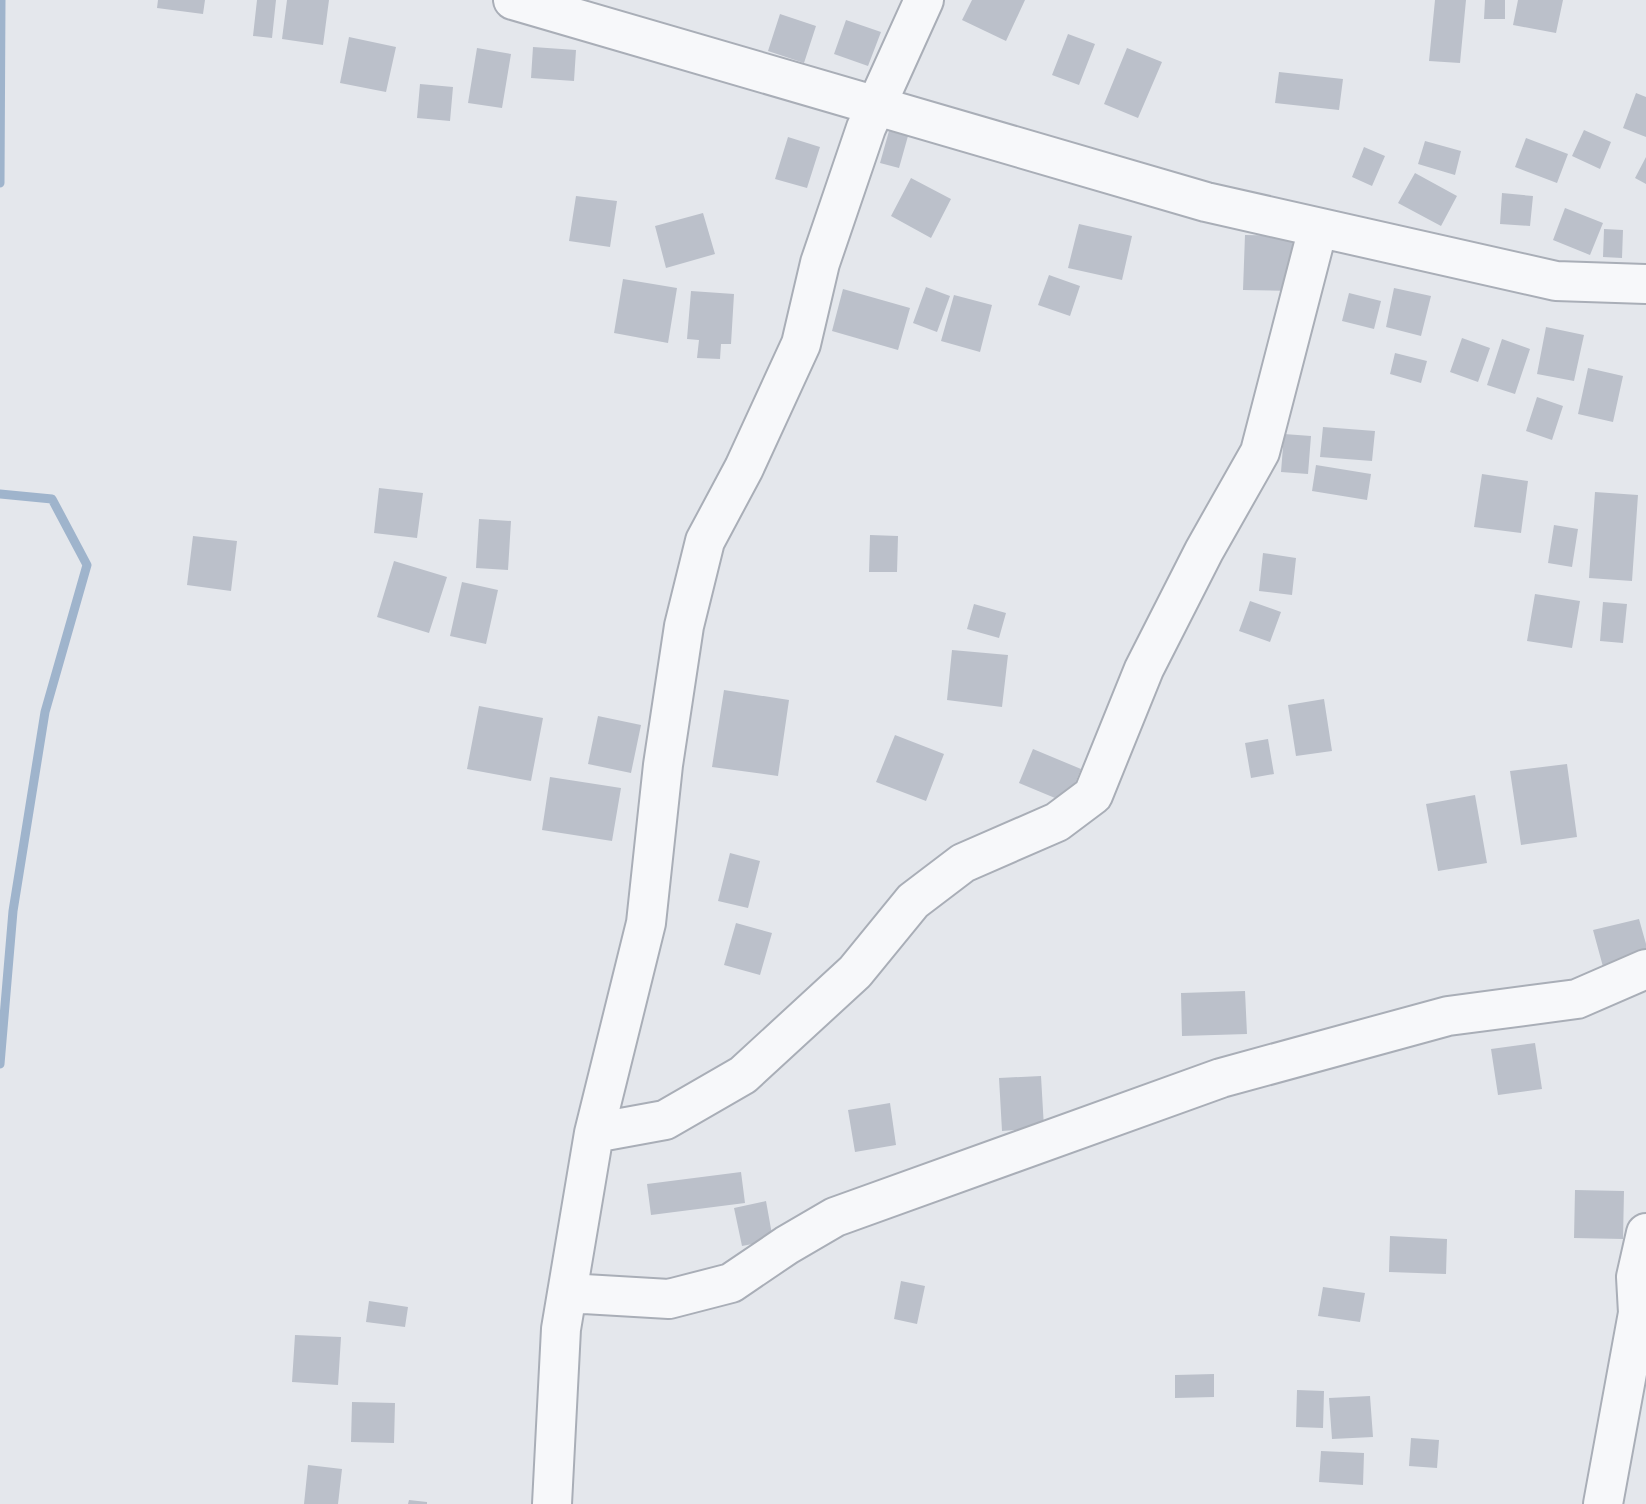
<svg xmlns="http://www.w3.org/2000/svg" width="1646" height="1504" font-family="'Roboto Condensed',sans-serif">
<rect width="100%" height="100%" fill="#e4e7ec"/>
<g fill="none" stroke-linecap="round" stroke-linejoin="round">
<path stroke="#9fb4cc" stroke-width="9" d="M 0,183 L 1,0
M 0,494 L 52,499 L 87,565 L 45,712 L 13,911 L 0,1064"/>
</g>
<path fill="#bbc0ca" d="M 158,0 L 205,0 L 203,14 L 157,8 Z
M 257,0 L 276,0 L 272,38 L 253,36 Z
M 287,0 L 329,0 L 323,45 L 282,39 Z
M 972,0 L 1025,0 L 1006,41 L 962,20 Z
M 1435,0 L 1466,0 L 1460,63 L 1429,61 Z
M 1485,0 L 1505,0 L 1505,19 L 1484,19 Z
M 1518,0 L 1563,0 L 1556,33 L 1513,25 Z
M 780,14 L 816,26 L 804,63 L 768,51 Z
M 846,20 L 881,32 L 868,66 L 834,54 Z
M 1068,34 L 1095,44 L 1079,85 L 1052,75 Z
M 349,37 L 396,47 L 386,92 L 340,83 Z
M 533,47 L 576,50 L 574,81 L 531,78 Z
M 477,48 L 511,54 L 502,108 L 468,103 Z
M 1127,48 L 1162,62 L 1138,118 L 1104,104 Z
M 1279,72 L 1343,79 L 1339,110 L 1275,103 Z
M 420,84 L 453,87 L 450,121 L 417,118 Z
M 1636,93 L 1646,97 L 1646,137 L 1623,128 Z
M 1584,130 L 1611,142 L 1600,169 L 1572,156 Z
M 889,131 L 908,136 L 899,168 L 880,163 Z
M 788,137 L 820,147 L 807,188 L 775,179 Z
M 1526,138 L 1568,154 L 1557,183 L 1515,167 Z
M 1425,141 L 1461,151 L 1455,175 L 1418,164 Z
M 1364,147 L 1385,156 L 1372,186 L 1352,177 Z
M 1646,157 L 1646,184 L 1635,178 Z
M 1415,173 L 1457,196 L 1441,226 L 1398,203 Z
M 911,178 L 951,199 L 931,238 L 891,216 Z
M 1502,193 L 1533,196 L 1530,226 L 1500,224 Z
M 576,196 L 617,201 L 610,247 L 569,241 Z
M 1565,208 L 1603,223 L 1590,255 L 1553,240 Z
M 703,213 L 715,254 L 666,268 L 655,226 Z
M 1079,224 L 1132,236 L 1122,280 L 1068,268 Z
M 1604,229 L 1623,230 L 1622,258 L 1603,257 Z
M 1245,235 L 1297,236 L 1295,291 L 1243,290 Z
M 1049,275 L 1080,286 L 1070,316 L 1038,305 Z
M 623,279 L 677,288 L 668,343 L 614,333 Z
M 926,287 L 950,296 L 937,332 L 913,323 Z
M 1394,288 L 1431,296 L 1421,336 L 1386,327 Z
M 843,289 L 910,308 L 898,350 L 832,331 Z
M 691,291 L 734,294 L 731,344 L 721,344 L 720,359 L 697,358 L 699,340 L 687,339 Z
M 1349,293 L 1381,301 L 1374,329 L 1342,321 Z
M 954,295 L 992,305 L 980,352 L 941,341 Z
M 1546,327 L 1584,335 L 1574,381 L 1537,374 Z
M 1462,338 L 1490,348 L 1478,382 L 1450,372 Z
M 1502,339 L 1530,349 L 1515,394 L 1487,385 Z
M 1395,353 L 1427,361 L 1421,383 L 1390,374 Z
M 1588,368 L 1623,376 L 1613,422 L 1578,414 Z
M 1537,397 L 1563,406 L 1552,440 L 1526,431 Z
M 1323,427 L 1375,431 L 1372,461 L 1320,457 Z
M 1284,434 L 1311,436 L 1308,474 L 1281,472 Z
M 1316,465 L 1371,474 L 1367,500 L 1312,491 Z
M 1482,474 L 1528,481 L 1521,533 L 1474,527 Z
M 379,488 L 423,493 L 417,538 L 374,533 Z
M 1595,492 L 1638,495 L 1632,581 L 1589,578 Z
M 479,519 L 511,521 L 508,570 L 476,568 Z
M 1554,525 L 1578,529 L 1572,567 L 1548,563 Z
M 870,535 L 898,536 L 897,572 L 869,572 Z
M 193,536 L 237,541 L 231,591 L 187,585 Z
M 1263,553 L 1296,558 L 1292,595 L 1259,591 Z
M 394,561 L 447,577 L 429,633 L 377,617 Z
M 462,582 L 498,590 L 486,644 L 450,636 Z
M 1535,594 L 1580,601 L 1572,648 L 1527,641 Z
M 1250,601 L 1281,612 L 1270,642 L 1239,631 Z
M 1603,602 L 1627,604 L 1623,643 L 1600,641 Z
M 974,604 L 1006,613 L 999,638 L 967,629 Z
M 952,650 L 1008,655 L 1002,707 L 947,700 Z
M 724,690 L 789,700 L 778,776 L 712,767 Z
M 1324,699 L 1332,751 L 1296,756 L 1288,705 Z
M 479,706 L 543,718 L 531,781 L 467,769 Z
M 598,716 L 641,725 L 631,773 L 588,764 Z
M 895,735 L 944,754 L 926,801 L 876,782 Z
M 1268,739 L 1274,774 L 1251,778 L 1245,743 Z
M 1033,749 L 1081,769 L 1067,803 L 1019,783 Z
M 1567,764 L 1577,837 L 1521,845 L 1510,771 Z
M 550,777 L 621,788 L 612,841 L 542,830 Z
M 1475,795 L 1487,863 L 1438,871 L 1426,804 Z
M 730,853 L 760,861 L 748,908 L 718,901 Z
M 1639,919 L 1646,944 L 1646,964 L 1605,974 L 1593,930 Z
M 736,923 L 772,933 L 760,975 L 724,965 Z
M 1245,991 L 1247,1034 L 1182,1036 L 1181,993 Z
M 1535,1043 L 1542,1089 L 1498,1095 L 1491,1049 Z
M 1041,1076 L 1044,1128 L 1002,1131 L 999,1078 Z
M 890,1103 L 896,1145 L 855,1152 L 848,1110 Z
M 741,1172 L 745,1203 L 651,1215 L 647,1184 Z
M 1575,1190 L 1624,1191 L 1623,1239 L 1574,1238 Z
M 766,1201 L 773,1240 L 742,1246 L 734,1208 Z
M 1390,1236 L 1447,1239 L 1446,1274 L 1389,1272 Z
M 901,1281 L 925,1286 L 917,1324 L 894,1319 Z
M 1323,1287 L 1365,1293 L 1360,1322 L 1318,1316 Z
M 369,1301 L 408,1307 L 405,1327 L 366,1322 Z
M 295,1335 L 341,1337 L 338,1385 L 292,1382 Z
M 1214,1374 L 1214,1397 L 1175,1398 L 1175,1375 Z
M 1297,1390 L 1324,1391 L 1323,1428 L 1296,1427 Z
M 1370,1396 L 1373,1437 L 1332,1439 L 1329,1398 Z
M 352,1402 L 395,1403 L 394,1443 L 351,1442 Z
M 1411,1438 L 1439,1440 L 1437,1468 L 1409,1466 Z
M 1321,1451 L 1364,1453 L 1363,1485 L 1319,1482 Z
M 308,1465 L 342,1469 L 338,1504 L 304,1504 Z
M 409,1500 L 427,1502 L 427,1504 L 408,1504 Z"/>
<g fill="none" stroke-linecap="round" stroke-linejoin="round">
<g stroke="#a9aeb7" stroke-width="42">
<path id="minor" d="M 513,0 L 1206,202 L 1556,281 L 1646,284
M 594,1133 L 665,1120 L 743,1075 L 855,972 L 913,901 L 963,863 L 1057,822 L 1093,795 L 1144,669 L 1204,551 L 1260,452 L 1318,228
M 1646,1233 L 1636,1277 L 1638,1313 L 1646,1321
M 567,1293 L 669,1299 L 731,1283 L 787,1245 L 835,1217 L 1221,1078 L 1448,1016 L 1577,999 L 1646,969
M 552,1504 L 561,1329 L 594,1133 L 646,923 L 663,765 L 684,626 L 705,541 L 744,468 L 801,344 L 820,263 L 866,128 L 924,0
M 1603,1504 L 1638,1313"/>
</g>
<use href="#minor" stroke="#f7f8fa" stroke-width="38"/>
</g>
</svg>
